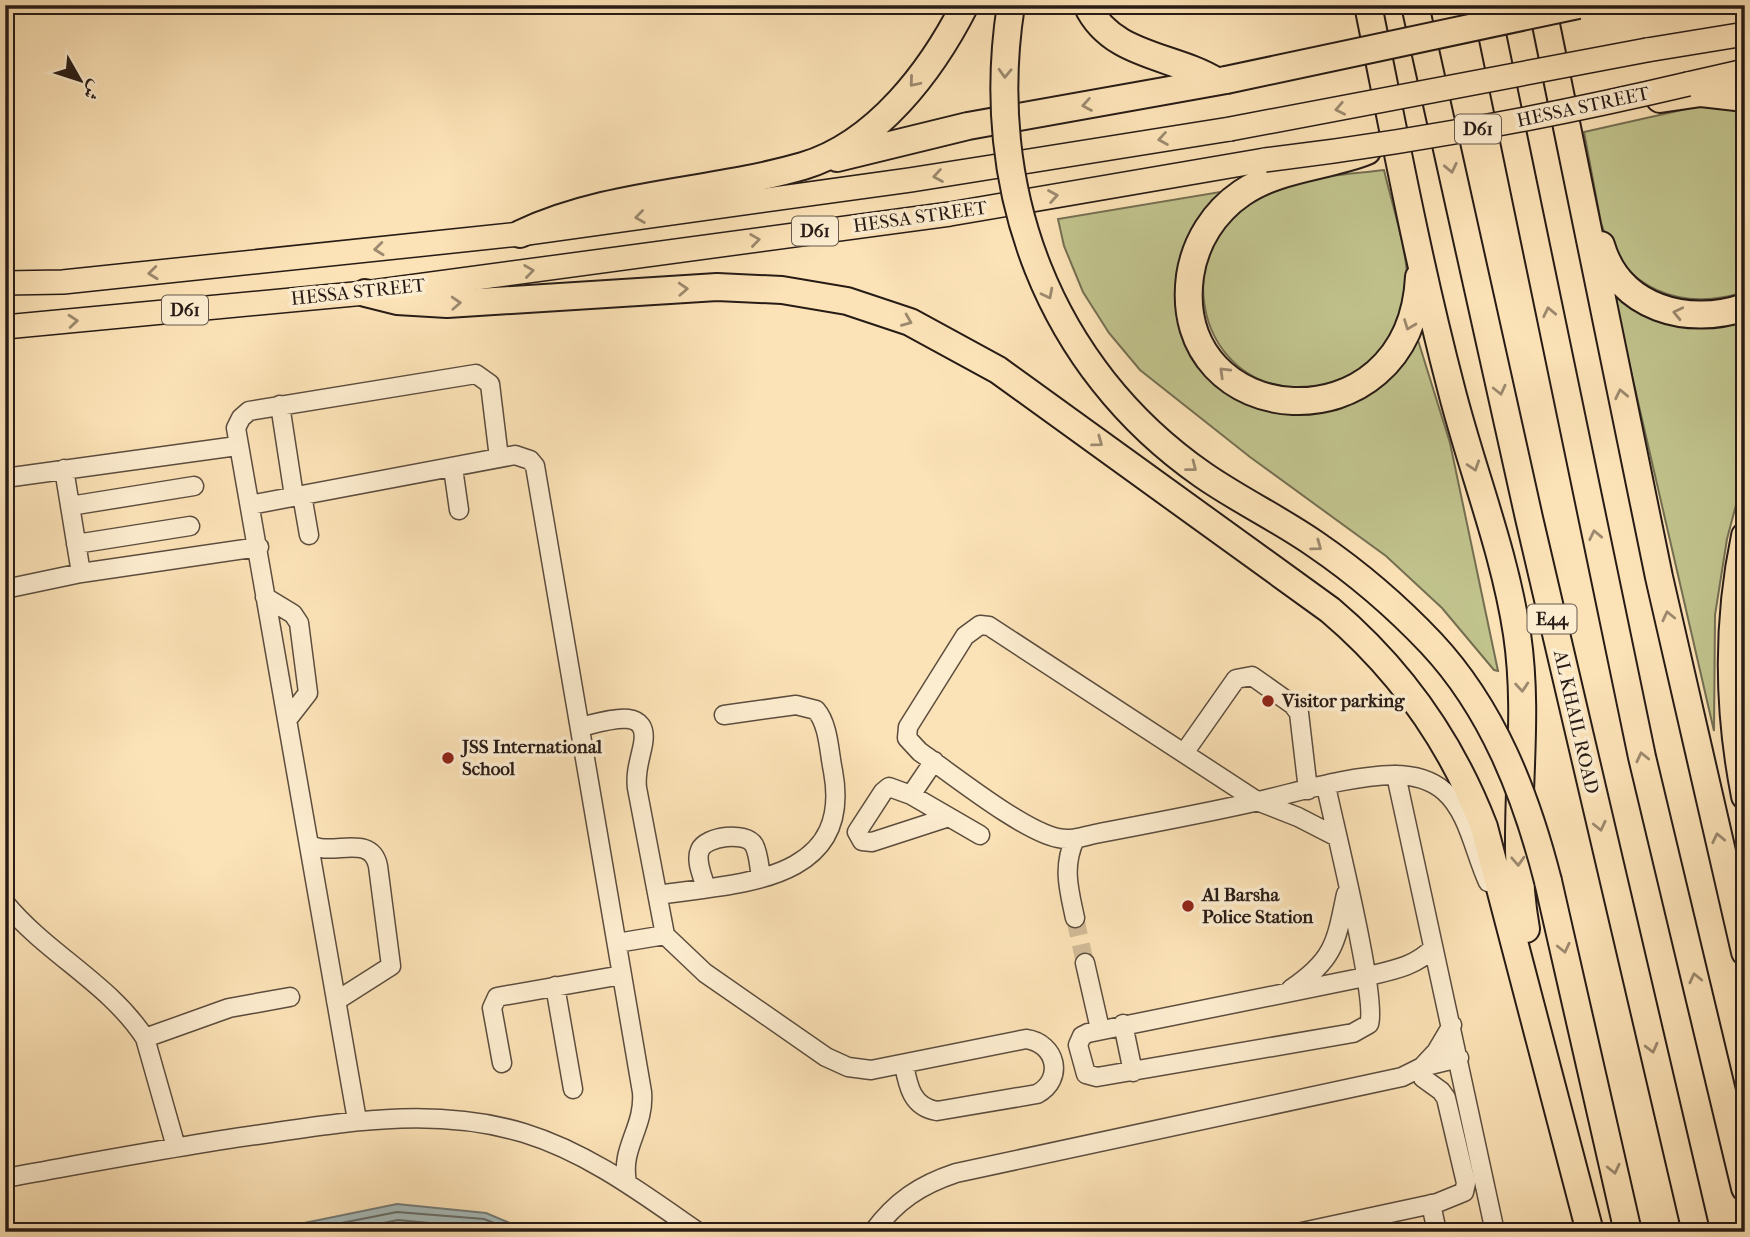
<svg xmlns="http://www.w3.org/2000/svg" width="1750" height="1237" font-family="'IM FELL French Canon',Amiri,serif">
<rect width="100%" height="100%" fill="#fce3b7"/>
<filter id="stains"><feTurbulence type="fractalNoise" baseFrequency=".00286" numOctaves="4"/><feColorMatrix values="0 0 0 0 .2 0 0 0 0 .09 0 0 0 0 .02 0 0 0 .5 -.17"/></filter>
<radialGradient id="worn" r=".72"><stop offset=".6" stop-color="#630" stop-opacity="0"/><stop offset="1" stop-color="#630" stop-opacity=".3"/></radialGradient>
<path fill="#c1c38d" stroke="#746f52" stroke-width="2" d="M 1704,105 L 1745,110 L 1745,292 C 1681,312 1623,290 1601,223 L 1584,132 Z
M 1384,170 C 1391,201 1409,255 1407,285 C 1404,322 1384,364 1347,377 C 1336,381 1324,388 1312,390 C 1304,391 1294,388 1286,387 C 1186,372 1174,232 1264,193 C 1301,176 1344,175 1384,170 Z
M 1226,191 L 1178,277 L 1177,294 L 1182,327 L 1244,401 L 1289,414 L 1337,410 L 1366,396 L 1391,377 L 1417,337 L 1450,443 L 1498,671 L 1494,670 L 1442,608 L 1386,556 L 1250,457 L 1140,370 L 1109,333 L 1083,292 L 1064,246 L 1058,219 Z
M 1612,289 L 1745,317 L 1745,471 L 1727,539 L 1715,615 L 1714,731 Z"/>
<path fill="#a5bbba" stroke="#737b78" stroke-width="2" d="M 397,1204 L 486,1213 L 531,1232 L 260,1232 Z"/>
<g fill="none" stroke-linecap="round" stroke-linejoin="round">
<path stroke="#666b68" stroke-width="2" d="M 296,1232 L 397,1212 L 484,1219 L 517,1232
M 341,1232 L 398,1220 L 482,1228 L 492,1232"/>
<path stroke="#d1bb97" stroke-width="18" stroke-dasharray="18 9" stroke-linecap="butt" d="M 1075,918 L 1085,963"/>
<g stroke="#5c4d3e" stroke-width="21">
<path id="minor" d="M 280,405 L 294,496
M 453,468 L 459,510
M 64,469 L 81,573
M 5,478 L 237,446
M 302,495 L 309,535
M 250,505 L 515,455 L 530,460 L 535,466 L 642,1092 C 645,1128 620,1147 627,1182
M 70,506 L 194,486
M 76,544 L 190,526
M 5,589 L 81,573 L 259,547
M 265,597 L 293,614 L 299,623 L 308,693 L 287,720
M 580,727 C 603,722 650,704 643,744 C 640,760 635,772 637,788 L 665,935 L 705,973 L 826,1057 L 848,1067 L 871,1070 L 1026,1039 C 1056,1043 1065,1079 1037,1094 L 937,1111 C 912,1107 908,1086 904,1065
M 1184,753 L 1236,679 L 1252,676 L 1293,705 L 1299,713 L 1308,790
M 1396,775 L 1495,1232
M 1326,786 C 1334,825 1378,999 1369,1024 L 1353,1033 L 1097,1077 L 1086,1074 L 1078,1045 L 1082,1036 L 1088,1033 L 1360,978 C 1386,971 1413,969 1433,948
M 911,795 L 934,761
M 949,817 L 911,795 L 889,787 L 883,792 L 857,832 L 862,841 L 872,842 L 949,817 L 980,835
M 1337,837 L 1298,817 L 1257,801 L 989,626 L 980,625 L 965,636 L 908,727 L 907,738 L 920,752 C 952,774 1023,831 1058,838 C 1071,841 1082,837 1095,834 C 1151,823 1207,813 1263,800 C 1305,790 1350,776 1394,775 C 1412,775 1430,779 1444,791 C 1469,813 1474,852 1488,882
M 309,844 C 331,858 371,832 378,866 L 391,966 L 336,1001
M 706,888 C 703,877 695,861 700,850 C 706,836 746,831 754,845 C 759,854 759,867 761,877
M 658,895 C 736,883 854,884 833,771 C 829,753 829,725 816,710 L 796,705 L 724,715
M 5,903 C 47,954 109,983 145,1038 L 176,1147
M 1075,918 C 1069,890 1062,867 1075,839
M 617,943 L 665,935
M 1085,963 L 1100,1029
M 555,986 L 573,1089
M 1291,989 C 1334,960 1336,943 1346,894
M 1123,1024 L 1133,1072
M 145,1038 L 229,1008 L 290,997
M 502,1063 L 492,1008 L 497,997 L 622,975
M 1422,1067 L 1436,1052 L 1452,1025
M 357,1120 L 236,428 L 241,418 L 249,411 L 476,374 L 490,384 L 499,458
M 5,1178 C 89,1163 172,1147 256,1135 C 347,1122 434,1106 524,1133 C 589,1153 643,1194 698,1232
M 1431,1204 L 1437,1232
M 873,1232 C 896,1201 920,1185 956,1173 L 1402,1077 L 1422,1067 L 1459,1058
M 1302,1232 L 1437,1203 L 1464,1192 L 1466,1183 L 1446,1098 L 1441,1091 L 1423,1078"/>
</g>
<g stroke="#271b16" stroke-width="26">
<path id="major" d="M 1647,50 L 1745,34
M 1688,84 L 1745,71
M 5,283 L 63,282 L 520,234 L 910,180 L 1230,129
M 5,327 L 365,293 L 950,214 L 1265,160"/>
</g>
<g stroke="#271b16" stroke-width="30">
<path id="highway" d="M 1087,5 C 1111,57 1174,55 1216,81
M 1368,5 C 1394,133 1418,262 1451,388 C 1472,471 1504,549 1517,634 C 1532,735 1508,829 1526,929
M 1415,5 L 1529,518 L 1696,1232
M 1486,5 L 1642,757 L 1745,1188
M 1542,5 L 1659,577 L 1745,952
M 1660,99 L 1701,93 L 1745,98
M 1367,151 C 1327,167 1278,168 1242,193 C 1214,212 1195,242 1190,276 C 1169,433 1410,452 1419,277
M 837,158 L 968,126 L 1226,80
M 520,234 C 609,192 710,193 803,166 C 877,144 932,70 965,5
M 1601,245 C 1619,308 1688,327 1745,307
M 365,293 L 397,301 L 447,304 L 717,287 L 782,290 L 847,301 L 910,322 L 998,370 L 1330,610 C 1401,670 1451,741 1484,827 L 1590,1232
M 1745,536 C 1727,622 1728,710 1745,796
M 1548,881 L 1628,1232"/>
</g>
<use href="#minor" stroke="#fdedd0" stroke-width="18"/>
<use href="#major" stroke="#fce3b7" stroke-width="23"/>
<use href="#highway" stroke="#fce3b7" stroke-width="26"/>
<g stroke="#271b16" stroke-width="26" stroke-linecap="butt">
<path id="major-bridge" d="M 1230,129 L 1647,50
M 1265,160 C 1408,143 1548,117 1688,84"/>
</g>
<g stroke="#271b16" stroke-width="30" stroke-linecap="butt">
<path id="highway-bridge" d="M 1011,5 C 982,188 1048,367 1203,475 C 1239,500 1279,519 1315,544 C 1356,572 1396,606 1431,643 C 1493,709 1526,795 1548,881
M 1226,80 L 1578,5"/>
</g>
<use href="#major-bridge" stroke="#fce3b7" stroke-width="23"/>
<use href="#highway-bridge" stroke="#fce3b7" stroke-width="26"/>
</g>
<defs><path id="oneway-chevron" d="M-2-3.5L2.5 0L-2 3.5" fill="none" stroke-width="1.6" stroke-linecap="round" stroke-linejoin="round" transform="scale(1.75)"/></defs>
<g stroke="#9c896f">
<use href="#oneway-chevron" transform="translate(1005 73) rotate(92)"/>
<use href="#oneway-chevron" transform="translate(914 82) rotate(130)"/>
<use href="#oneway-chevron" transform="translate(1087 105) rotate(170)"/>
<use href="#oneway-chevron" transform="translate(1340 109) rotate(169)"/>
<use href="#oneway-chevron" transform="translate(1163 139) rotate(171)"/>
<use href="#oneway-chevron" transform="translate(1451 168) rotate(78)"/>
<use href="#oneway-chevron" transform="translate(938 176) rotate(171)"/>
<use href="#oneway-chevron" transform="translate(1053 196) rotate(-10)"/>
<use href="#oneway-chevron" transform="translate(640 217) rotate(172)"/>
<use href="#oneway-chevron" transform="translate(755 240) rotate(-8)"/>
<use href="#oneway-chevron" transform="translate(379 249) rotate(174)"/>
<use href="#oneway-chevron" transform="translate(529 271) rotate(-8)"/>
<use href="#oneway-chevron" transform="translate(153 273) rotate(174)"/>
<use href="#oneway-chevron" transform="translate(683 289) rotate(-3)"/>
<use href="#oneway-chevron" transform="translate(1048 294) rotate(63)"/>
<use href="#oneway-chevron" transform="translate(456 303) rotate(-3)"/>
<use href="#oneway-chevron" transform="translate(1549 312) rotate(-102)"/>
<use href="#oneway-chevron" transform="translate(1678 313) rotate(-167)"/>
<use href="#oneway-chevron" transform="translate(73 321) rotate(-5)"/>
<use href="#oneway-chevron" transform="translate(907 321) rotate(22)"/>
<use href="#oneway-chevron" transform="translate(1409 325) rotate(111)"/>
<use href="#oneway-chevron" transform="translate(1224 372) rotate(-136)"/>
<use href="#oneway-chevron" transform="translate(1500 390) rotate(77)"/>
<use href="#oneway-chevron" transform="translate(1621 394) rotate(-102)"/>
<use href="#oneway-chevron" transform="translate(1098 442) rotate(36)"/>
<use href="#oneway-chevron" transform="translate(1474 466) rotate(72)"/>
<use href="#oneway-chevron" transform="translate(1192 467) rotate(38)"/>
<use href="#oneway-chevron" transform="translate(1595 535) rotate(-102)"/>
<use href="#oneway-chevron" transform="translate(1317 546) rotate(36)"/>
<use href="#oneway-chevron" transform="translate(1668 616) rotate(-103)"/>
<use href="#oneway-chevron" transform="translate(1522 687) rotate(85)"/>
<use href="#oneway-chevron" transform="translate(1642 757) rotate(-103)"/>
<use href="#oneway-chevron" transform="translate(1600 826) rotate(77)"/>
<use href="#oneway-chevron" transform="translate(1718 838) rotate(-102)"/>
<use href="#oneway-chevron" transform="translate(1518 861) rotate(87)"/>
<use href="#oneway-chevron" transform="translate(1564 948) rotate(77)"/>
<use href="#oneway-chevron" transform="translate(1695 978) rotate(-103)"/>
<use href="#oneway-chevron" transform="translate(1652 1048) rotate(76)"/>
<use href="#oneway-chevron" transform="translate(1614 1169) rotate(77)"/>
</g>
<g fill="#8f2418" stroke="#fdedd0" stroke-width="2.5">
<circle cx="1268" cy="701" r="7"/>
<circle cx="448" cy="758" r="7"/>
<circle cx="1188" cy="906" r="7"/>
</g>
<g text-anchor="middle" dominant-baseline="central" stroke-width="7" stroke-linejoin="round" paint-order="stroke">
<g fill="#fdedd0" stroke="#675a4e" stroke-width="2">
<rect x="1455" y="114.5" width="46" height="29" rx="5"/>
<rect x="792" y="216.5" width="46" height="29" rx="5"/>
<rect x="162" y="295.5" width="46" height="29" rx="5"/>
<rect x="1527.5" y="604.5" width="49" height="29" rx="5"/>
</g>
<g font-size="18" font-weight="bold" fill="#271b16">
<text x="1478" y="129">D61</text>
<text x="815" y="231">D61</text>
<text x="185" y="310">D61</text>
<text x="1552" y="619">E44</text>
</g>
<g font-size="19" fill="#271b16" stroke="#fdedd0">
<text transform="translate(1583 107) rotate(-12)">HESSA STREET</text>
<text transform="translate(920 217) rotate(-8)">HESSA STREET</text>
<text transform="translate(358 292) rotate(-6)">HESSA STREET</text>
<text transform="translate(1576 722) rotate(77)">AL KHAIL ROAD</text>
</g>
<g font-size="19" font-weight="bold" fill="#271b16" stroke="#fdedd0" text-anchor="start">
<text x="1282" y="701">Visitor parking</text>
<text x="462" y="747">JSS International<tspan x="462" dy="22">School</tspan></text>
<text x="1202" y="895">Al Barsha<tspan x="1202" dy="22">Police Station</tspan></text>
</g>
</g>
<rect width="1750" height="1237" fill="none" stroke="#fce3b7" stroke-width="28"/>
<rect x="7" y="7" width="1736" height="1223" fill="none" stroke="#271b16" stroke-width="3.5"/>
<rect x="14" y="14" width="1722" height="1209" fill="none" stroke="#271b16" stroke-width="2"/>
<g transform="translate(80 80) rotate(129)" stroke="#fdedd0" stroke-width="5" paint-order="stroke">
<path d="M0-5L12 26L0 18L-12 26Z" fill="#271b16"/>
<text y="-10" font-size="19" font-weight="bold" text-anchor="middle" fill="#271b16">ش</text>
</g>
<rect width="100%" height="100%" filter="url(#stains)"/>
<rect width="100%" height="100%" fill="url(#worn)"/>
</svg>
